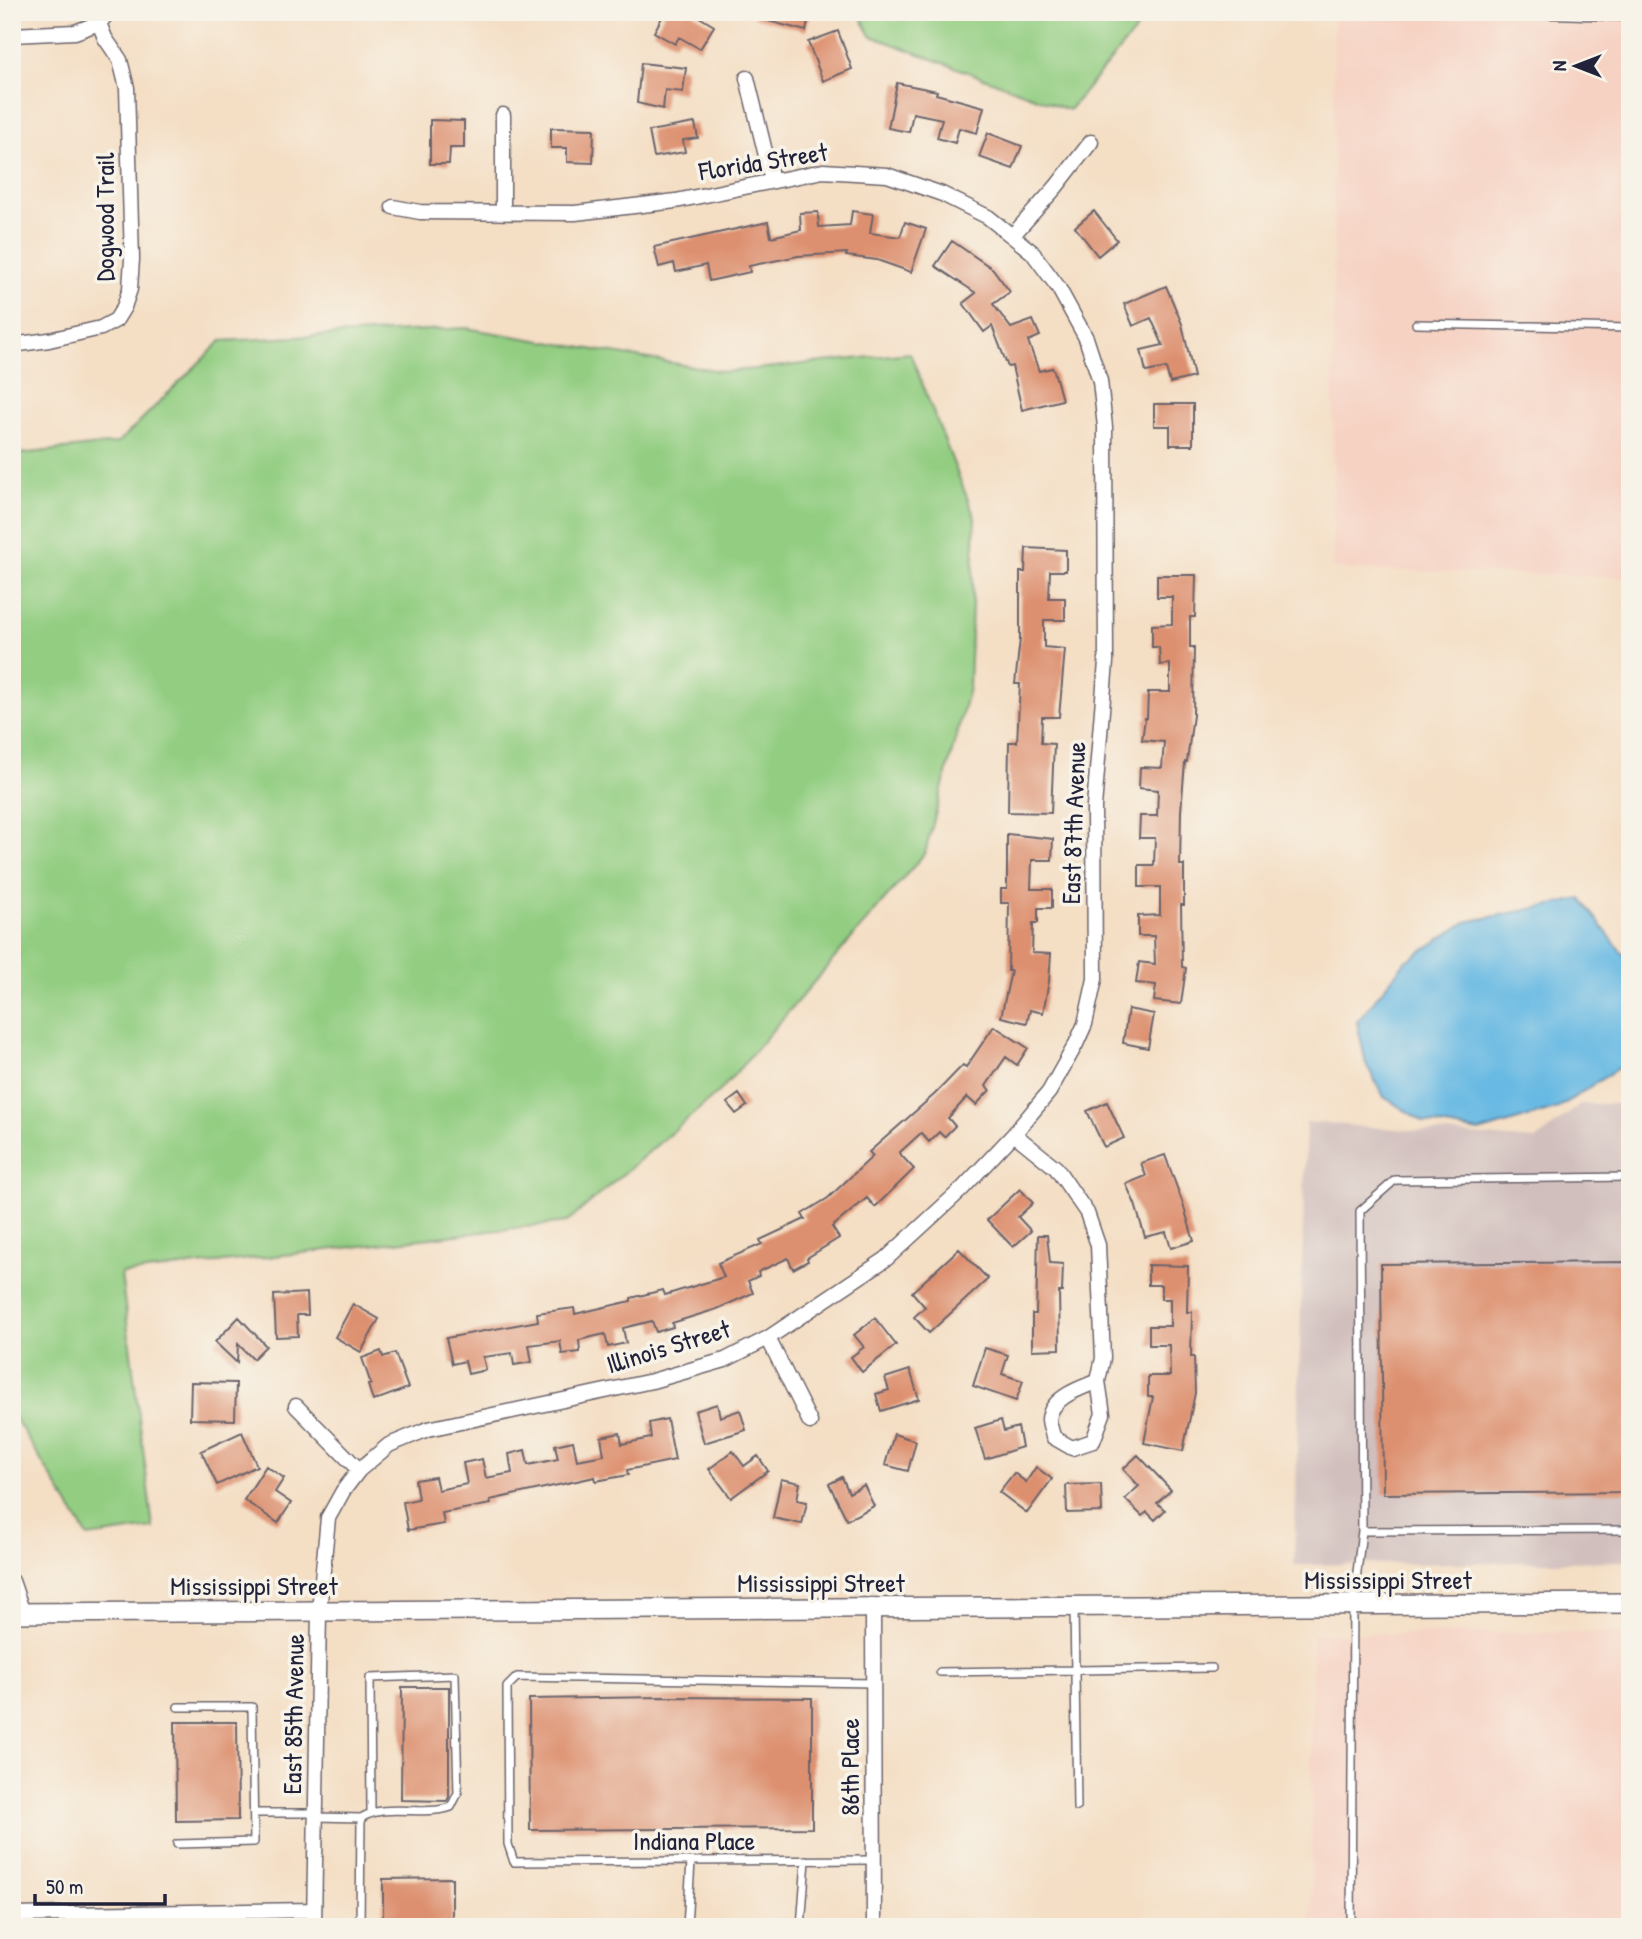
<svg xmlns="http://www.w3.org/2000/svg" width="1642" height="1939" font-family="'Patrick Hand',sans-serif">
<rect width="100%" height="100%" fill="#f7f3e8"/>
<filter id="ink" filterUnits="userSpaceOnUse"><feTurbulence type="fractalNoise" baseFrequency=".0143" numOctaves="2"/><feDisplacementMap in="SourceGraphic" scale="14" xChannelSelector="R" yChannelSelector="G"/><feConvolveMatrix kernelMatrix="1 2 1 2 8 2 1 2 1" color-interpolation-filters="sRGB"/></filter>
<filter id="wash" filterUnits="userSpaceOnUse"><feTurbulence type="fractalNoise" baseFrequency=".00686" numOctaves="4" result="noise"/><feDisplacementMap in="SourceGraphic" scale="28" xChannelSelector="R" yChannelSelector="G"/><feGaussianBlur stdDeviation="1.57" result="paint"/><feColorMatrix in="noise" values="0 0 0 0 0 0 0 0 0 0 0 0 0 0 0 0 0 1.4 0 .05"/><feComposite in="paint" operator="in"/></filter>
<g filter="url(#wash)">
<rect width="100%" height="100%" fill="#f4dec4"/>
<path fill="#f6d2c3" d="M 1334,12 L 1630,12 L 1630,577 L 1333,569 Z
M 1630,1632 L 1630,1927 L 1311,1927 L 1312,1634 Z"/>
<path fill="#d1bfbd" d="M 1581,1104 L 1630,1104 L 1630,1561 L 1294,1565 L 1306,1122 L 1536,1140 Z"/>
<path fill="#92cd81" stroke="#5a785e" stroke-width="2" d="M 858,12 L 1151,12 L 1069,110 L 871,36 Z
M 466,328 L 726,372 L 910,353 L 975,518 L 969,688 L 925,853 L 721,1090 L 567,1222 L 121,1274 L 153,1528 L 88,1537 L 12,1413 L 12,455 L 118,443 L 221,341 Z"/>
<path fill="#68b9e3" stroke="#456e8f" stroke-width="2" d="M 1581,899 L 1630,963 L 1630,1060 L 1558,1108 L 1479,1132 L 1424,1122 L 1384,1097 L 1366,1064 L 1357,1022 L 1405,962 L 1466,922 Z"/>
<g id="blocks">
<path fill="#dd906f" d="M 665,12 L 691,12 L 714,26 L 700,49 L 679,37 L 675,44 L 654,32 Z
M 754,12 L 810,12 L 806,31 L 753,17 Z
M 838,31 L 852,69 L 823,81 L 808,42 Z
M 641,63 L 686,68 L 683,92 L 665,90 L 663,109 L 637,103 Z
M 897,83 L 937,91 L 936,94 L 984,107 L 977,133 L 959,128 L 955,143 L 937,138 L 942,119 L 913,113 L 909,132 L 888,128 Z
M 430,120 L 464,121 L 464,148 L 450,148 L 449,164 L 430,164 Z
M 695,123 L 698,138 L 683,140 L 685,152 L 654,157 L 649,131 Z
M 551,128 L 594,129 L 593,163 L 567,162 L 567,148 L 551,148 Z
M 988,133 L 1022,146 L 1013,169 L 979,157 Z
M 852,211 L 873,214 L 870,233 L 900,237 L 905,222 L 926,229 L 911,272 L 877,260 L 846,256 L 847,253 L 798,256 L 749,266 L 750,272 L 709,281 L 706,265 L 676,272 L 674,263 L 659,267 L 654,247 L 768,222 L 771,237 L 801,230 L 800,213 L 818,212 L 819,227 L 850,225 Z
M 1094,211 L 1117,240 L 1098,256 L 1075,227 Z
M 952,241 L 993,269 L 1010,292 L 993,304 L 1011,328 L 1033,320 L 1040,336 L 1028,341 L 1039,371 L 1052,368 L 1054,371 L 1062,400 L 1022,410 L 1012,366 L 1008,367 L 992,326 L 984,332 L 963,303 L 976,293 L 935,266 Z
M 1166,286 L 1182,324 L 1194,377 L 1170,383 L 1166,368 L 1146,372 L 1141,350 L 1163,345 L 1151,318 L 1133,326 L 1124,304 Z
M 1154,404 L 1193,404 L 1193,445 L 1170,445 L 1170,426 L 1154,426 Z
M 1026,548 L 1066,550 L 1066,571 L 1050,571 L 1049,598 L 1065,598 L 1065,620 L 1044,620 L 1044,647 L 1065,649 L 1059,717 L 1042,717 L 1041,743 L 1054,744 L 1051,813 L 1008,812 L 1009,742 L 1017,742 L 1020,684 L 1015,684 L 1020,639 L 1020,572 L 1025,572 Z
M 1157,575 L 1196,575 L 1195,617 L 1190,617 L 1190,647 L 1194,647 L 1193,715 L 1187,762 L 1185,762 L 1181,811 L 1180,865 L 1184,865 L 1184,905 L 1181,905 L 1182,967 L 1186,968 L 1181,1004 L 1154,1001 L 1156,985 L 1136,983 L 1139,962 L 1155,964 L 1154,936 L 1138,936 L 1138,916 L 1160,915 L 1160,887 L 1139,887 L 1139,865 L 1154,865 L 1155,838 L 1139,838 L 1140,816 L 1157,816 L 1158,790 L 1139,788 L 1140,767 L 1162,768 L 1164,742 L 1142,740 L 1145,718 L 1147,718 L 1148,692 L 1170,692 L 1170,664 L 1160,665 L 1159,647 L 1152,647 L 1152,625 L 1172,624 L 1172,597 L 1157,597 Z
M 1007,834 L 1053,839 L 1052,860 L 1032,860 L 1031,889 L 1052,889 L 1052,908 L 1038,908 L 1038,923 L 1033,923 L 1032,953 L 1051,954 L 1049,981 L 1043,1013 L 1030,1010 L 1027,1023 L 1001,1017 L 1011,971 L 1008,971 L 1009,903 L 1001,903 L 1001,889 L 1007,889 Z
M 1128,1009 L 1154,1014 L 1148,1048 L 1123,1043 Z
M 994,1026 L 1028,1048 L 1017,1065 L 1006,1057 L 986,1086 L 990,1090 L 976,1105 L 967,1097 L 948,1118 L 955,1126 L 944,1137 L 939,1132 L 929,1142 L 921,1133 L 899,1153 L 914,1169 L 875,1207 L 867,1198 L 832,1227 L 839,1238 L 807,1258 L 808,1261 L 793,1269 L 788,1258 L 758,1272 L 759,1276 L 748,1281 L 753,1293 L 717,1309 L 672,1323 L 673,1327 L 656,1332 L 652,1321 L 623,1328 L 626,1343 L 608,1347 L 605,1334 L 579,1340 L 580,1352 L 562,1354 L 560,1341 L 529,1345 L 532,1362 L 514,1365 L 512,1353 L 483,1357 L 486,1370 L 468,1374 L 465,1361 L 452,1364 L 446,1338 L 538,1321 L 537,1313 L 574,1308 L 575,1314 L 631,1301 L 631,1298 L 663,1290 L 665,1295 L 724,1277 L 718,1263 L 762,1244 L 760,1240 L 805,1219 L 802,1214 L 828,1198 L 873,1156 L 869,1152 L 935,1094 L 963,1065 L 966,1067 Z
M 739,1094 L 747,1106 L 736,1114 L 727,1103 Z
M 1107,1102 L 1124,1138 L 1104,1147 L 1087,1111 Z
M 1165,1155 L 1183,1204 L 1194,1241 L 1171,1248 L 1166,1232 L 1145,1237 L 1135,1204 L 1126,1184 L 1146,1176 L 1141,1163 Z
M 1020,1189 L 1033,1203 L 1018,1217 L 1031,1231 L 1013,1247 L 987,1220 Z
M 1038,1235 L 1047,1235 L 1050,1263 L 1063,1264 L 1062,1292 L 1059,1292 L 1060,1349 L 1032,1350 L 1032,1314 L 1036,1314 Z
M 959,1249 L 988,1279 L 929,1333 L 914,1317 L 925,1307 L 912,1292 Z
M 1630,1262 L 1630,1492 L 1383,1494 L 1381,1264 Z
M 1148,1265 L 1188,1266 L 1187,1312 L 1192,1312 L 1191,1357 L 1194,1357 L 1195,1393 L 1183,1451 L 1144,1443 L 1153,1397 L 1148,1397 L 1148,1376 L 1170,1376 L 1169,1345 L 1149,1345 L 1149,1326 L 1170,1326 L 1170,1299 L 1161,1299 L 1161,1285 L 1148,1285 Z
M 307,1293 L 308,1315 L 297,1315 L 298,1336 L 276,1337 L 274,1295 Z
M 353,1304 L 379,1319 L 361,1352 L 335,1337 Z
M 239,1317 L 266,1346 L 253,1359 L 238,1344 L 237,1363 L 215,1342 Z
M 875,1318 L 896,1345 L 862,1372 L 851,1357 L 864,1347 L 854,1335 Z
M 985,1348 L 1008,1355 L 1002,1374 L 1023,1381 L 1016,1401 L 973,1386 Z
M 381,1351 L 383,1357 L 395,1353 L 408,1388 L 373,1401 L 368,1385 L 371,1384 L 362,1358 Z
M 910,1370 L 919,1399 L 881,1411 L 876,1394 L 889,1390 L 885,1378 Z
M 191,1382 L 236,1383 L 235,1420 L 190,1419 Z
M 717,1404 L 720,1417 L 740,1410 L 746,1430 L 704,1443 L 695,1411 Z
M 667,1419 L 675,1460 L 627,1470 L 628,1475 L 596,1481 L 595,1477 L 490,1500 L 491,1504 L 442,1513 L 444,1524 L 408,1530 L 403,1502 L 418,1499 L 415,1480 L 435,1477 L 438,1490 L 467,1484 L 463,1463 L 482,1459 L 486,1478 L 512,1473 L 509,1454 L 525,1450 L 528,1465 L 558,1459 L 555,1445 L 573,1441 L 577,1460 L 604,1455 L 601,1437 L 620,1433 L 622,1444 L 651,1438 L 649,1423 Z
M 1001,1420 L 1004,1431 L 1018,1427 L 1022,1447 L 985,1459 L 975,1428 Z
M 242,1432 L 257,1466 L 217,1485 L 201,1451 Z
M 894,1434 L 916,1441 L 908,1471 L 885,1465 Z
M 733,1451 L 744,1466 L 758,1456 L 768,1471 L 731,1498 L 709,1469 Z
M 1138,1455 L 1171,1490 L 1157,1503 L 1165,1510 L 1155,1520 L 1147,1512 L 1142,1516 L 1125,1499 L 1139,1486 L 1123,1469 Z
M 266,1466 L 284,1478 L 275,1492 L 291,1503 L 278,1523 L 244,1500 Z
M 1036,1467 L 1052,1479 L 1027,1513 L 999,1492 L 1014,1473 L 1026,1482 Z
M 842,1477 L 849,1493 L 864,1485 L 874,1506 L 847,1520 L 829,1484 Z
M 781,1479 L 800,1483 L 797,1500 L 807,1502 L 802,1524 L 773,1518 Z
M 1101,1484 L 1102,1512 L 1067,1513 L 1066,1485 Z
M 402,1687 L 449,1687 L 449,1797 L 447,1801 L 401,1800 Z
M 663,1697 L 812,1698 L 812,1828 L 530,1830 L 529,1699 Z
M 175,1722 L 237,1722 L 238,1820 L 176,1821 Z
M 452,1878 L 452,1927 L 383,1927 L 383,1879 Z"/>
</g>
</g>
<g filter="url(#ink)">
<use href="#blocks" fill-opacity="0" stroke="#6c646b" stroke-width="2"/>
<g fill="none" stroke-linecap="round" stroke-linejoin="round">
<g stroke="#6c646b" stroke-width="10">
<path id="lane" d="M 1477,12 L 1630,17
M 1416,324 L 1630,328
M 1362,1531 L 1630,1530
M 1074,1607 L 1077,1807
M 940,1672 L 1212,1668
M 873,1683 L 517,1677 L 507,1687 L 508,1844 L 514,1862 L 873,1860
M 254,1813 L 315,1813
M 316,1817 L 361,1818
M 177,1844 L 254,1842 L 252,1707 L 178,1707
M 186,1912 L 186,1927
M 360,1927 L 361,1818 C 386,1802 422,1817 451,1807 L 458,1793 L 455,1675 L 370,1678 L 371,1811
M 687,1927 L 691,1861
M 801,1927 L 806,1860
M 1351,1927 L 1353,1605 L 1362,1531 L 1360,1211 L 1395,1180 L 1630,1177"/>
</g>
<g stroke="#6c646b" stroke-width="17">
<path id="street" d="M 12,35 L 75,32 L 99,23
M 747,78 L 772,180
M 503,115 L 503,213
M 1012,236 L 1056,187 L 1091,142
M 12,345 L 49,340 L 101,328 L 116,320 L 124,307 L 130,289 L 132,259 L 127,88 L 120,60 L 105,38 L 99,23 L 109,12
M 1014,1134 L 1056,1168 L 1087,1213 L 1098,1245 L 1103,1358 L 1098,1381 L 1103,1414 L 1093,1441 L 1072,1448 L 1053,1437 C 1052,1431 1049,1424 1049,1419 C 1051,1397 1081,1388 1098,1381
M 768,1338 L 810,1422
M 296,1406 L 359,1470
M 12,1581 L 23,1613
M 873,1608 L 874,1927
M 12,1915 L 314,1910
M 314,1927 L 319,1611 L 328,1518 L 343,1491 L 359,1470 L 389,1445 L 428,1429 L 652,1381 L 725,1360 L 768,1338 L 886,1259 L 962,1189 L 1014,1134 L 1049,1092 L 1076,1044 L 1085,1024 L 1095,979 L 1094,807 L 1106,662 L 1105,427 L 1100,381 L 1086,338 L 1058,287 L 1032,252 L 988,217 L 942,194 L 887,175 L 823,171 L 676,201 L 575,213 L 420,212 L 393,207"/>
</g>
<g stroke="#6c646b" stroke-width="22">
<path id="secondary" d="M 12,1613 L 1630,1603"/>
</g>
<use href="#lane" stroke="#fff" stroke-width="7"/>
<use href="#street" stroke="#fff" stroke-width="14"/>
<use href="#secondary" stroke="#fff" stroke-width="19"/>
</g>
</g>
<g text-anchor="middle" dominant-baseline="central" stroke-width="7" stroke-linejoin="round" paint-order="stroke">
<g font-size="26" fill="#22223b" stroke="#f7f3e8">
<text transform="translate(763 161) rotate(-9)">Florida Street</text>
<text transform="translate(104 217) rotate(-90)">Dogwood Trail</text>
<text transform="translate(1073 823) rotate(-88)">East 87th Avenue</text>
<text transform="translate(668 1346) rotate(-17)">Illinois Street</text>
<text x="1388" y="1579">Mississippi Street</text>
<text x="821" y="1582">Mississippi Street</text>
<text x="254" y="1585">Mississippi Street</text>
<text transform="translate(293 1714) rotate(-89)">East 85th Avenue</text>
<text transform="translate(849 1767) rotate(-90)">86th Place</text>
<text x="694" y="1840">Indiana Place</text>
</g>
</g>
<rect width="1642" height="1939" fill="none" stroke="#f7f3e8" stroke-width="42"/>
<g transform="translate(1576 66) rotate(270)" stroke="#f7f3e8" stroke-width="5" paint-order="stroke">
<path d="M0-5L12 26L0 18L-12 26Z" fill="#22223b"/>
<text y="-10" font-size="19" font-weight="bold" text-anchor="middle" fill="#22223b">N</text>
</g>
<path d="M35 1894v10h130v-10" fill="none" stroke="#22223b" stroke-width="3.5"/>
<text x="46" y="1894" font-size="21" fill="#22223b" stroke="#f7f3e8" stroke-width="5" paint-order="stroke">50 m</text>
</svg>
